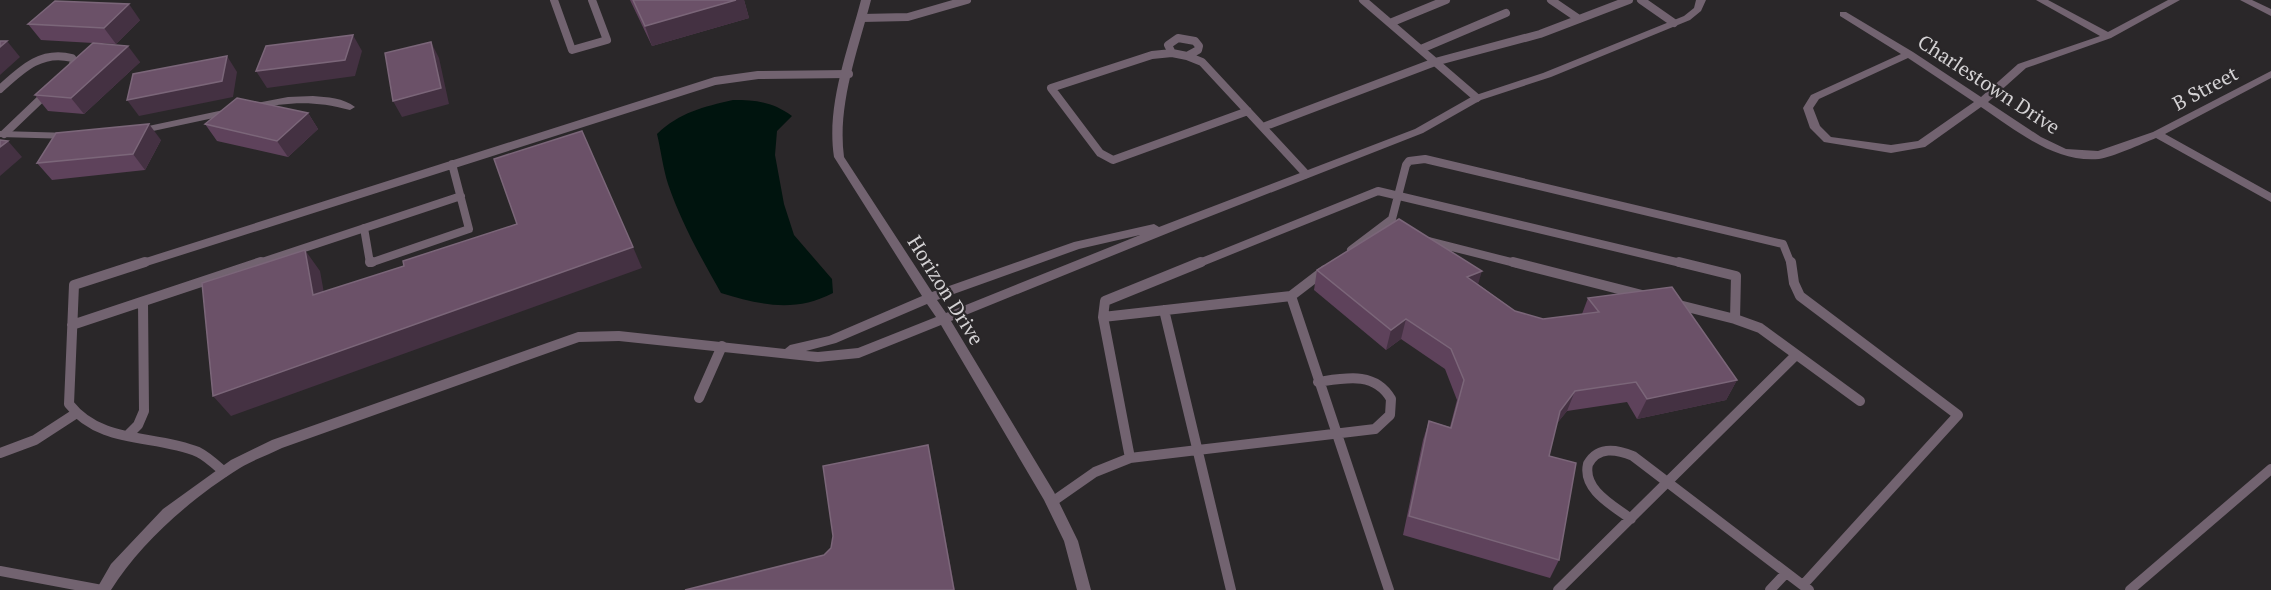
<svg xmlns="http://www.w3.org/2000/svg" width="2271" height="590" font-family="'PT Serif',serif">
<rect width="100%" height="100%" fill="#2a2729"/>
<path fill="#00140e" d="M 733,100 C 757,100 773,102 792,116 L 777,131 L 775,155 L 784,204 L 794,235 L 832,279 L 833,293 C 795,313 760,305 721,293 C 701,258 681,222 668,184 C 663,168 661,151 657,134 C 680,112 703,107 733,100 Z"/>
<g fill="none" stroke-linecap="round" stroke-linejoin="round">
<path stroke="#726370" stroke-width="8" d="M 554,0 L 572,50 L 607,40 L 592,0
M 1363,0 L 1477,98
M 1551,0 L 1579,19
M 1641,0 L 1674,23
M 862,18 L 908,17 L 967,0
M 1390,23 L 1446,0
M 1178,38 L 1195,41 L 1199,46 L 1198,50 L 1187,56 L 1172,53 L 1168,45 Z
M 1421,49 L 1506,13
M 1172,53 L 1152,55 L 1051,88 L 1100,153 L 1113,160 L 1248,111
M 1187,56 L 1202,62 L 1306,174
M 0,89 C 22,69 41,50 72,58 L 74,61 L 71,70
M 1263,127 L 1435,62 L 1540,34 L 1629,0
M 4,134 L 48,92
M 364,228 L 370,263 L 469,229 L 452,164
M 1428,241 L 1519,264
M 1351,250 L 1392,219 L 1406,165 L 1409,161 L 1425,159 L 1783,244 L 1791,264
M 140,264 L 715,81 L 758,75 L 849,74
M 256,264 L 461,196
M 1197,264 L 1378,191 L 1685,264"/>
<path stroke="#726370" stroke-width="10" d="M 145,262 L 74,285 L 69,404 C 101,445 154,434 198,452 C 208,457 216,465 224,472
M 370,262 L 372,262
M 1513,262 L 1642,295
M 1791,262 L 1794,283 L 1800,296 L 1958,415 L 1803,585
M 1291,296 L 1389,590
M 1675,304 L 1735,319 L 1736,276 L 1679,262
M 1164,310 L 1231,590
M 1103,317 L 1291,296 L 1325,270
M 1735,319 L 1760,328 L 1860,401
M 72,325 L 261,262
M 699,398 L 722,346
M 127,436 L 138,425 L 144,411 L 143,302
M 0,453 L 35,440 L 75,414
M 1130,458 L 1103,317 L 1105,301 L 1201,262
M 1052,502 L 1095,472 L 1130,458 L 1375,429 L 1390,415 L 1391,399 C 1375,371 1345,378 1318,382
M 1631,519 C 1614,506 1582,490 1588,464 C 1598,446 1616,449 1633,456 L 1809,590
M 0,571 L 102,590
M 1558,590 L 1796,355
M 1770,590 L 1786,573
M 2130,590 L 2271,469"/>
<path fill="#726370" fill-rule="evenodd" d="M 861,0 L 871,0 C 858,50 837,105 844,157 L 932,292 L 1074,242 L 1154,224 L 1159,227 L 1415,129 L 1473,96 L 1543,73 L 1684,16 L 1694,8 L 1696,0 L 1706,0 L 1701,11 L 1690,20 L 1551,77 L 1481,100 L 1423,133 L 1188,225 L 951,321 L 1054,492 L 1078,541 L 1091,590 L 1077,590 L 1064,541 L 1044,500 L 941,325 L 859,358 L 818,362 L 619,341 L 579,342 L 282,448 C 268,455 253,460 240,468 C 193,497 140,543 111,590 L 96,590 L 111,564 L 163,509 L 231,460 L 272,440 L 578,332 L 619,331 L 785,349 L 790,345 L 829,336 L 922,296 L 834,157 C 826,105 848,50 861,0 ZM 1140,235 L 946,313 L 937,300 L 1079,249 ZM 927,304 L 936,317 L 858,348 L 818,352 L 806,351 L 836,343 Z
M 2036,0 L 2048,0 L 2108,32 L 2168,0 L 2180,0 L 2111,38 L 2026,68 L 1988,102 L 2041,137 L 2066,149 L 2098,151 L 2153,132 L 2271,71 L 2271,78 L 2165,134 L 2271,193 L 2271,202 L 2156,138 C 2141,144 2113,157 2099,159 C 2054,163 2016,130 1981,107 L 1925,147 L 1891,153 L 1824,142 L 1810,128 L 1803,108 L 1811,95 L 1901,54 L 1840,16 L 1840,12 L 1846,12 L 1913,52 L 1981,97 L 2018,64 L 2100,36 ZM 1908,58 L 1974,102 L 1918,141 L 1891,145 L 1831,137 L 1820,126 L 1813,108 L 1819,99 Z
M 2240,0 L 2252,0 L 2271,9 L 2271,16 Z
M 313,96 C 327,97 344,98 355,107 L 350,110 C 313,100 287,102 250,110 L 245,107 L 246,105 L 288,97 Z
M 233,108 L 238,111 L 237,113 L 139,134 L 134,131 L 139,128 Z
M 0,131 L 71,133 L 76,136 L 71,139 L 0,137 Z"/>
</g>
<path fill="#5e425b" d="M 630,0 L 744,0 L 749,18 L 652,46 Z
M 140,20 L 116,44 L 95,43 L 140,62 L 84,114 L 48,111 L 35,95 L 93,43 L 41,40 L 28,24 Z
M 308,113 L 318,129 L 288,157 L 217,141 L 205,124 Z
M 161,140 L 145,170 L 52,180 L 37,163 Z
M 1317,270 L 1478,284 L 1515,311 L 1543,319 L 1582,314 L 1588,298 L 1737,380 L 1726,400 L 1637,419 L 1627,402 L 1567,411 L 1557,423 L 1549,456 L 1559,560 L 1550,578 L 1403,535 L 1423,440 L 1429,421 L 1450,427 L 1457,400 L 1445,369 L 1401,339 L 1386,350 L 1314,290 Z"/>
<path fill="#443142" d="M 736,0 L 744,0 L 749,18 L 652,46 L 645,26 Z
M 129,4 L 140,20 L 116,44 L 104,28 Z
M 353,35 L 362,51 L 355,76 L 267,88 L 256,71 Z
M 7,41 L 20,57 L 0,75 L 0,47 Z
M 431,42 L 439,58 L 449,104 L 402,117 L 393,101 Z
M 128,46 L 140,62 L 84,114 L 71,98 Z
M 227,56 L 237,72 L 233,97 L 139,116 L 127,100 Z
M 308,113 L 318,129 L 288,157 L 277,141 Z
M 149,124 L 161,140 L 145,170 L 133,154 Z
M 8,141 L 22,157 L 0,176 L 0,147 Z
M 633,247 L 642,268 L 231,416 L 213,396 Z
M 305,250 L 320,271 L 328,315 L 313,295 Z
M 1482,271 L 1476,291 L 1467,277 Z
M 1406,319 L 1401,339 L 1386,350 L 1391,330 Z
M 1737,380 L 1726,400 L 1637,419 L 1647,399 Z
M 1575,391 L 1567,411 L 1552,430 L 1560,411 Z
M 928,445 L 932,464 L 955,590 L 954,590 Z"/>
<path fill="#6b5168" stroke="#7b6679" stroke-width="1.5" d="M 633,0 L 736,0 L 645,26 Z
M 55,1 L 129,4 L 104,28 L 28,24 Z
M 353,35 L 345,60 L 256,71 L 266,46 Z
M 0,41 L 7,41 L 0,47 Z
M 431,42 L 441,88 L 393,101 L 385,53 Z
M 93,43 L 128,46 L 71,98 L 35,95 Z
M 227,56 L 222,81 L 127,100 L 133,74 Z
M 237,98 L 308,113 L 277,141 L 205,124 Z
M 149,124 L 133,154 L 37,163 L 56,133 Z
M 582,131 L 633,247 L 213,396 L 202,283 L 305,250 L 313,295 L 404,266 L 403,261 L 517,224 L 494,159 Z
M 0,140 L 8,141 L 0,147 Z
M 1399,219 L 1482,271 L 1467,277 L 1515,311 L 1543,319 L 1599,312 L 1588,298 L 1672,287 L 1737,380 L 1647,399 L 1636,382 L 1575,391 L 1560,411 L 1549,456 L 1576,463 L 1559,560 L 1409,516 L 1429,421 L 1451,428 L 1464,380 L 1451,349 L 1406,319 L 1391,330 L 1317,270 Z
M 928,445 L 954,590 L 685,590 L 824,555 L 831,548 L 833,536 L 823,466 Z"/>
<g text-anchor="middle" dominant-baseline="central" stroke-width="4.5" stroke-linejoin="round" paint-order="stroke">
<g font-size="20" fill="#d4d2d4" stroke="#2a2729">
<text transform="translate(1989 84) rotate(33)">Charlestown Drive</text>
<text transform="translate(2205 88) rotate(-28)">B Street</text>
<text transform="translate(946 290) rotate(58)">Horizon Drive</text>
</g>
</g>
</svg>
